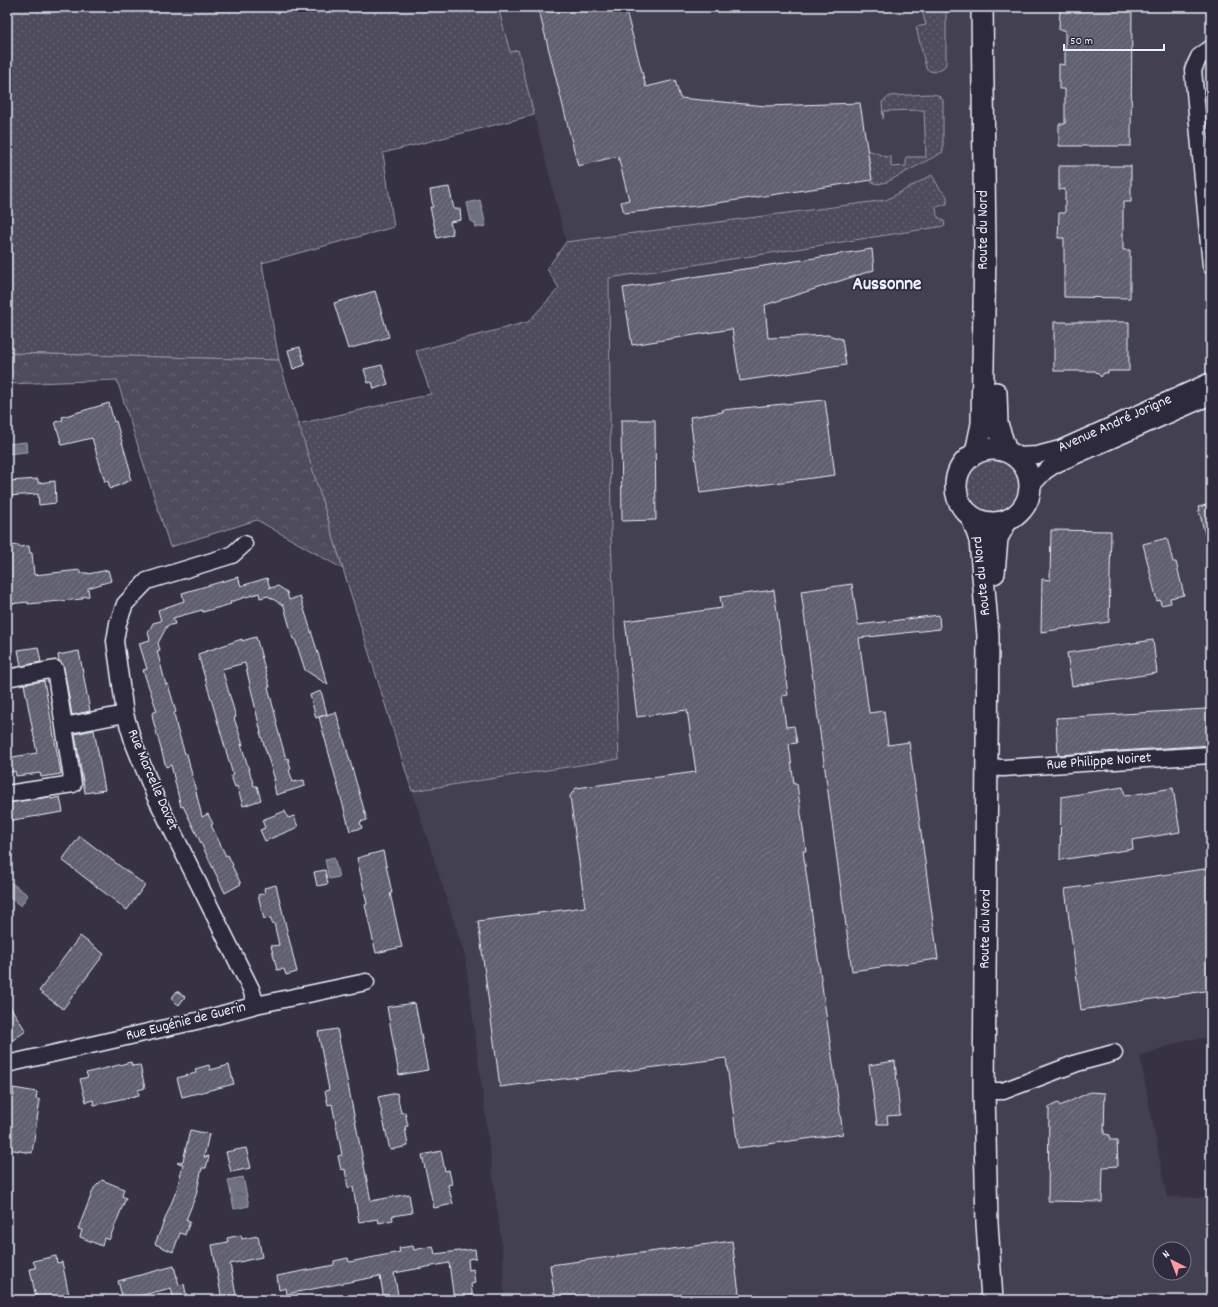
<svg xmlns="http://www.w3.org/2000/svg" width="1218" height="1307" font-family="Dekko,sans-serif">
<defs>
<pattern id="grass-dots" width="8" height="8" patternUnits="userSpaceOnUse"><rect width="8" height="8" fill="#4d4b5c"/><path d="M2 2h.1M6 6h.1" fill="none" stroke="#676574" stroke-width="1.8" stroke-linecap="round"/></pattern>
<pattern id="forest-crowns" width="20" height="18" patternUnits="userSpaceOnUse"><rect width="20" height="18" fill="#4d4b5c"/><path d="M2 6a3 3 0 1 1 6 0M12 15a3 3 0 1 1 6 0" fill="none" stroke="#676574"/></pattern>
<pattern id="water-ripples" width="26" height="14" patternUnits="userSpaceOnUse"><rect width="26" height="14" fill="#70717f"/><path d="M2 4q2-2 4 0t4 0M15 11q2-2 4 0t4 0" fill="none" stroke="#5b5c64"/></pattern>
<pattern id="building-hatch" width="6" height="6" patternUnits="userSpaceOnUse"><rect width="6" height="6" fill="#605e6e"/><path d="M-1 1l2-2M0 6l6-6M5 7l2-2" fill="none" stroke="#777683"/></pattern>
</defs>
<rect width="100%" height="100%" fill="#363244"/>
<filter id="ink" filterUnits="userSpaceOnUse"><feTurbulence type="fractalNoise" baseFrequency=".025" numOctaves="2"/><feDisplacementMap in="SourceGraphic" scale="8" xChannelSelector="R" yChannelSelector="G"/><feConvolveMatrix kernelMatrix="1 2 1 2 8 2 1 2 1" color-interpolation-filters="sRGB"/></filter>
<g filter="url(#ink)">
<path fill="#433f51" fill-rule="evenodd" d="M 498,7 L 1211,7 L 1211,1037 L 1186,1040 L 1140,1056 L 1167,1197 L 1211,1198 L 1211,1300 L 504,1300 L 503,1256 L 465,956 L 412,791 L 619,759 L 611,534 L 609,278 L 944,226 L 937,216 L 936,207 L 943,193 L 566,242 L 518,51 L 510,52 ZM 1160,1249 L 1184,1249 L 1184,1273 L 1160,1273 Z"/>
<path fill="url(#grass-dots)" stroke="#9a9eaa" d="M 7,7 L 498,7 L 510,52 L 518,50 L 534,115 L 383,153 L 394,227 L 262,263 L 279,360 L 7,353 Z
M 921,7 L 946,7 L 946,64 L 944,67 L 935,72 L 930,71 L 926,68 L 916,27 L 926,25 Z
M 930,94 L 938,95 L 943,100 L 943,152 L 887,182 L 878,184 L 872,182 L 867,151 C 876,150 881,158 891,157 L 891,167 L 906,166 L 906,157 L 926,157 L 924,110 L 884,111 L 883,119 L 882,102 L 890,96 Z
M 932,175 L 940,189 L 947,196 L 947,204 L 936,207 L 937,216 L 944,221 L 945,226 L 609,278 L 611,534 L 619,759 L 412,791 L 298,424 L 431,394 L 416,351 L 528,322 L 559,288 L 547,269 L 566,242 L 886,200 Z
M963 486a30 30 0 1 1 60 0a30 30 0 1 1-60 0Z"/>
<path fill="url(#forest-crowns)" stroke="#9a9eaa" d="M 7,353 L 279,360 L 343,569 L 257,520 L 170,547 L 117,380 L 7,384 Z"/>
<path fill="url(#water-ripples)" stroke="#a0a4af" d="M 480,200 L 486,226 L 476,228 L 475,223 L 471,221 L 467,203 Z
M 26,442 L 27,452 L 7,454 L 7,444 Z
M 334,857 L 339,877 L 329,879 L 325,859 Z
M 9,881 L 28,895 L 21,906 L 7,896 Z
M 243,1177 L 249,1206 L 234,1209 L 228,1180 Z"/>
<path fill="url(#building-hatch)" stroke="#e8f1f8" d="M 538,7 L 625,7 L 646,87 L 675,80 L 680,98 L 766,106 L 860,103 L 872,180 L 697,206 L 624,213 L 621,202 L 629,200 L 618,156 L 578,166 Z
M 1060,9 L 1132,9 L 1131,146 L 1059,146 L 1059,124 L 1065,124 L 1065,89 L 1059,89 L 1059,64 L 1065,65 L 1065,30 L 1059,30 Z
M 1059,166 L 1131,166 L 1131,202 L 1123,202 L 1123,250 L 1130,250 L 1130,298 L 1064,297 L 1064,238 L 1058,238 L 1059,213 L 1065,213 L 1065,189 L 1059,190 Z
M 449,187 L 454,209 L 460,209 L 461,220 L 450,222 L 453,234 L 437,238 L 430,207 L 433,207 L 430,190 Z
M 872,249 L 874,270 L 765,305 L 768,338 L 828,335 L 842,339 L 846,365 L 740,381 L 732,329 L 632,345 L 623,288 Z
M 375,291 L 389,337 L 348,349 L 334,303 Z
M 1054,322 L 1129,322 L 1129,371 L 1108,371 L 1108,373 L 1104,373 L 1101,377 L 1095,371 L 1054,371 Z
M 300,347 L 305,365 L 293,369 L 288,350 Z
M 382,365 L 388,384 L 374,389 L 372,382 L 368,383 L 364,369 Z
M 825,400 L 835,475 L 700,493 L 690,417 L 723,412 L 722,410 Z
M 109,403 L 114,422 L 116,421 L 131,473 L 129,474 L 131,480 L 110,489 L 108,481 L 105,482 L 92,438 L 62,445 L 55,422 L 63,420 L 62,417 Z
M 621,420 L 655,420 L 656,520 L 622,521 Z
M 38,479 L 38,483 L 55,481 L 56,503 L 39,505 L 38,494 L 7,496 L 7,485 L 10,485 L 9,481 Z
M 1211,504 L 1211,542 L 1207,542 L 1198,507 Z
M 1051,530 L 1111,531 L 1109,622 L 1041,632 L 1042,579 L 1050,580 Z
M 1167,538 L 1173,562 L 1176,562 L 1184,595 L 1170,598 L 1171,603 L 1161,605 L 1160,600 L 1157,601 L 1143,544 Z
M 19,545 L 19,547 L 29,546 L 30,553 L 32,553 L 34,575 L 80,570 L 80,573 L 88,573 L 88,574 L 108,570 L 111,581 L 88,588 L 89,596 L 82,597 L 82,599 L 28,604 L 28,602 L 9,604 L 7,584 L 7,546 Z
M 238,577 L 241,586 L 267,578 L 270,588 L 278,586 L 287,592 L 289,600 L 300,596 L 328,685 L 305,670 L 295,639 L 293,639 L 284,606 L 268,596 L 260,598 L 259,593 L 230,602 L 231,604 L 203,612 L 202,610 L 173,618 L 175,624 L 167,626 L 158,643 L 160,650 L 157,651 L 166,685 L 168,684 L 176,712 L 174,713 L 177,728 L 185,754 L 187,754 L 202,817 L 208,814 L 213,824 L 211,825 L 226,856 L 228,855 L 233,865 L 232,866 L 241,884 L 225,893 L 183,806 L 181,807 L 171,765 L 166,767 L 153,720 L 152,713 L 157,711 L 143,670 L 147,669 L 139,643 L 150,640 L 148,633 L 153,623 L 161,621 L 158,610 L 184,601 L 182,593 Z
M 852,584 L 858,625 L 939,615 L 940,629 L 859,638 L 869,713 L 884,711 L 888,745 L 909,742 L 938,959 L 852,971 L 801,591 Z
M 774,590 L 788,695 L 782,696 L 786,727 L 794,726 L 797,743 L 789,744 L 794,784 L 797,784 L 806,851 L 803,851 L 843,1134 L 738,1148 L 726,1058 L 500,1087 L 478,921 L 585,907 L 570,796 L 576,788 L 696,772 L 687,710 L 637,717 L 625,621 L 722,608 L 720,597 Z
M 256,637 L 270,687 L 268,687 L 277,722 L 276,723 L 286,759 L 288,758 L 291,769 L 289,770 L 293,782 L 304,780 L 305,786 L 276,795 L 274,784 L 273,780 L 275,780 L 260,732 L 261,733 L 245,663 L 222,669 L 236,717 L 234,718 L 243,745 L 241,744 L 254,786 L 257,786 L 261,800 L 243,806 L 237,786 L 235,787 L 231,776 L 233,775 L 198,654 L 242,639 L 242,641 Z
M 1153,640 L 1157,673 L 1072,686 L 1067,653 Z
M 38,647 L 41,662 L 21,666 L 18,650 Z
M 79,651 L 90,711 L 72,715 L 64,668 L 59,661 L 58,655 Z
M 44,681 L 61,774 L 41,777 L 40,773 L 16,776 L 15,771 L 7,773 L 7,758 L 37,753 L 24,684 Z
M 321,691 L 327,714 L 316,718 L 310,695 Z
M 1206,709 L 1211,709 L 1211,745 L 1058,755 L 1056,718 Z
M 336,712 L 367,820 L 360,822 L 362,828 L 350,831 L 319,717 Z
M 94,730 L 105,790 L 85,793 L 75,734 Z
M 1123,787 L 1125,796 L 1173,788 L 1180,832 L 1132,840 L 1133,849 L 1060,860 L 1061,797 Z
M 50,797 L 51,799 L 60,797 L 63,812 L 7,821 L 7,803 Z
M 285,811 L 288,818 L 294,816 L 298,827 L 265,841 L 260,830 L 265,828 L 262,820 Z
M 80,836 L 145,885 L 127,910 L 62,860 Z
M 383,851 L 392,893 L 390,893 L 402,947 L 376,953 L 365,905 L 367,904 L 357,858 Z
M 1211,868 L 1211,990 L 1081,1010 L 1065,889 Z
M 325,870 L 328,884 L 317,886 L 314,872 Z
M 276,885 L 297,972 L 286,975 L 284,969 L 277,970 L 271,946 L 279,945 L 274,923 L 272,923 L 271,918 L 264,919 L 258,895 L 265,893 L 264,888 Z
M 80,936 L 104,954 L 63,1009 L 39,991 Z
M 177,991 L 185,997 L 179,1005 L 171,999 Z
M 7,1002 L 26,1031 L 7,1044 Z
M 415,1003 L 428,1070 L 399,1075 L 387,1007 Z
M 337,1029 L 371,1201 L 409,1194 L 412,1213 L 392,1216 L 393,1220 L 379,1223 L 378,1219 L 359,1222 L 353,1187 L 348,1188 L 345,1169 L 341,1170 L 338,1156 L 342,1155 L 332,1104 L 328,1105 L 325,1091 L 329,1090 L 318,1032 Z
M 895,1061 L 900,1115 L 887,1116 L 888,1124 L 877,1124 L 869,1065 Z
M 131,1062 L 132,1066 L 140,1065 L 145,1088 L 138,1090 L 139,1095 L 94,1105 L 93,1100 L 86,1102 L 80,1079 L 88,1077 L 86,1073 Z
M 209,1065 L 210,1070 L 229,1065 L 234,1084 L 182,1097 L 177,1078 L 196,1073 L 195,1069 Z
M 13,1088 L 37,1092 L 36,1099 L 40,1100 L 32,1153 L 7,1149 L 7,1095 L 14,1096 Z
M 1090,1092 L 1105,1093 L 1104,1134 L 1110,1135 L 1110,1140 L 1117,1140 L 1118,1166 L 1103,1167 L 1102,1202 L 1048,1201 L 1049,1107 L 1058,1103 L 1060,1106 Z
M 397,1093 L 401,1113 L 405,1112 L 408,1126 L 405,1127 L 408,1146 L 390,1150 L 378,1097 Z
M 190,1130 L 209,1134 L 204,1157 L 209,1156 L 206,1168 L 202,1168 L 196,1195 L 186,1220 L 190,1222 L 185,1235 L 180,1233 L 173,1252 L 155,1244 L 177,1189 L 183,1164 L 177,1163 L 183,1161 Z
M 246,1148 L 251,1168 L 231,1172 L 226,1152 Z
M 441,1151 L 445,1171 L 449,1170 L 452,1184 L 448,1185 L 453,1204 L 434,1208 L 422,1155 Z
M 102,1180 L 124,1189 L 122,1196 L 126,1198 L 109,1240 L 104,1238 L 102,1246 L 80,1237 L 82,1230 L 78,1229 L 94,1188 Z
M 241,1235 L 242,1239 L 258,1236 L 262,1257 L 230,1264 L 237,1300 L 222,1300 L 212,1245 L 228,1242 L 227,1238 Z
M 732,1241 L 740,1300 L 555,1300 L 550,1265 Z
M 413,1246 L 414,1250 L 433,1246 L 435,1254 L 475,1249 L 476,1258 L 468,1259 L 469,1270 L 473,1269 L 475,1283 L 471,1284 L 473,1300 L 454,1300 L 449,1263 L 394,1273 L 399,1300 L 384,1300 L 380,1276 L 287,1294 L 286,1288 L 279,1290 L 277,1276 L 334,1265 L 334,1261 L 348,1258 L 349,1262 L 400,1252 L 399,1248 Z
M 56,1256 L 57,1263 L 62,1262 L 70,1300 L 40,1300 L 39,1297 L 36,1298 L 30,1269 L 36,1268 L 33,1261 Z
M 174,1266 L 179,1285 L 184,1284 L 187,1298 L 174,1300 L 171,1288 L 123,1300 L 118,1281 Z"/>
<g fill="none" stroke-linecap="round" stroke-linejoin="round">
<g stroke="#e8f1f8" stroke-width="19">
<path id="minor" d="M 1211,48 L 1199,57 L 1193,70 L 1211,266
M 1015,456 L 1037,455 L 1060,449 L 1211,381
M 1030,487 L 1045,471 L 1054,465 L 1211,396
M 244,544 L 232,555 L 147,581 L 125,604 L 118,623 L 115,641 L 125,714 L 134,744 L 155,796 L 251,989 L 256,1005
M 7,678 L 55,669 L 73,784 L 7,794
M 64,726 L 125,714
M 987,767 L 1003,768 L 1211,755
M 7,1064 L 201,1020 L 256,1005 L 366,982
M 984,1091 L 1003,1091 L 1077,1063 L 1114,1053"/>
</g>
<g stroke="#e8f1f8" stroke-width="24">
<path id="major" d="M 996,393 L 997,424 L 1006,451
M956 486a37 37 0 1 1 74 0a37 37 0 1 1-74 0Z
M 976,453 L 982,424 L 985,250 L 982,7
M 972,518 L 980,540 L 988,636 L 984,1091 L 987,1223 L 992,1300
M 994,573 L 997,538 L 1007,520"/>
</g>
<use href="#minor" stroke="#2f2a3d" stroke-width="16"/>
<use href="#major" stroke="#2f2a3d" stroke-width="21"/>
</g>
</g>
<g text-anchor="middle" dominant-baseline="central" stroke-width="3.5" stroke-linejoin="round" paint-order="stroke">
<g font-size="15" fill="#e8f1f8" stroke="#2f2a3d">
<text transform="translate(984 230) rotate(-90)">Route du Nord</text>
<text transform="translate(1115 424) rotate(-24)">Avenue André Jorigne</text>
<text transform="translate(982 576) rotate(-96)">Route du Nord</text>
<text transform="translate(1099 762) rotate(-4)">Rue Philippe Noiret</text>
<text transform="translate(152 780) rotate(67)">Rue Marcelle Davet</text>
<text transform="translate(986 929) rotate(-89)">Route du Nord</text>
<text transform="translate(186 1022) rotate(-14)">Rue Eugénie de Guerin</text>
</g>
<g font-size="19" font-weight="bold" fill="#e8f1f8" stroke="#2f2a3d">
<text x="887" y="285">Aussonne</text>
</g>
</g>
<rect width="1218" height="1307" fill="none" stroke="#2f2a3d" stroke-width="24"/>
<rect x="12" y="12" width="1194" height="1283" fill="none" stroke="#e8f1f8" stroke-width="1.5" filter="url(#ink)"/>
<g transform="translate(1172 1261) rotate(318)"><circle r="19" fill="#2f2a3d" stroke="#797a88"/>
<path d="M0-3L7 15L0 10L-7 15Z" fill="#ff9aa2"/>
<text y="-6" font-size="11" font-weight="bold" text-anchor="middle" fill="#e8f1f8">N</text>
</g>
<path d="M1064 44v6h100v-6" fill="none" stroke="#e8f1f8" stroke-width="2"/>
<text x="1070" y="44" font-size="12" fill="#e8f1f8" stroke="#2f2a3d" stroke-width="3" paint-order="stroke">50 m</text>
</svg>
